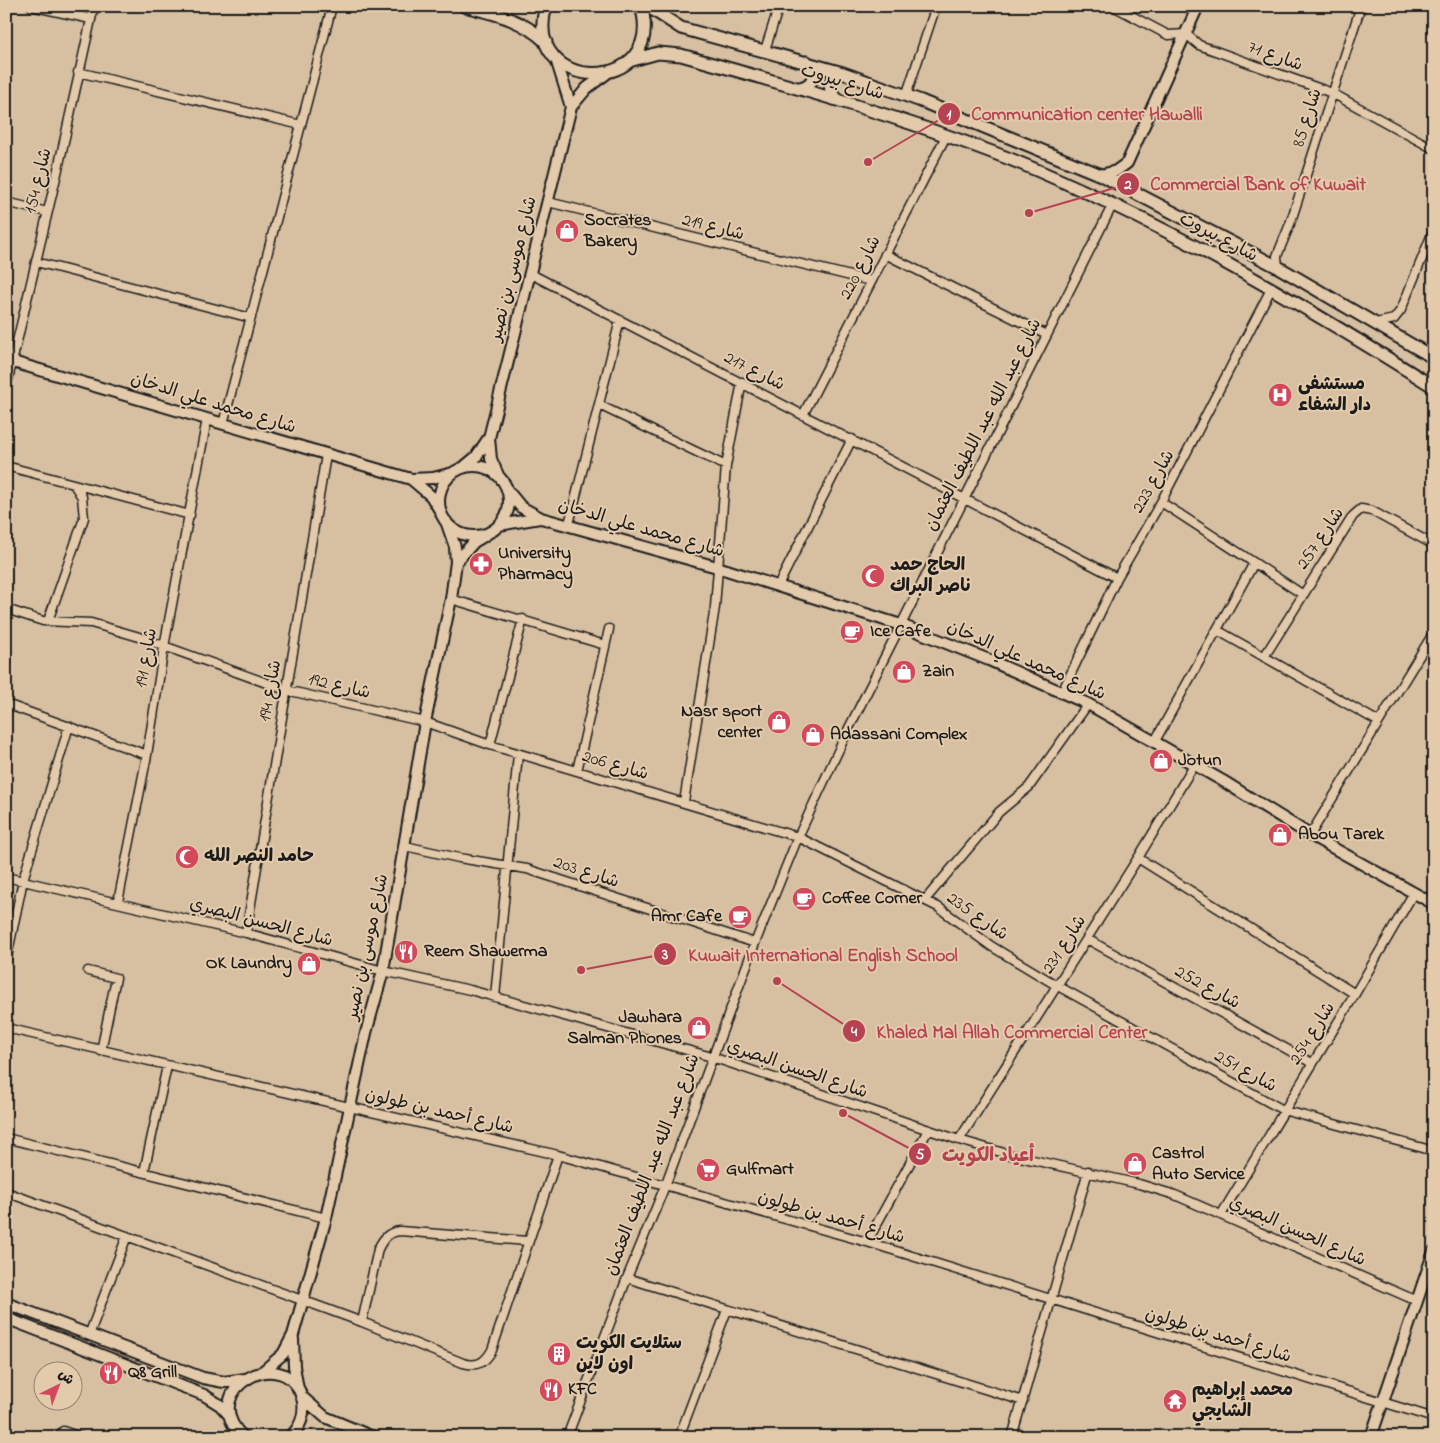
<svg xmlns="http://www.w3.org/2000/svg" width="1440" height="1443" font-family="'Indie Flower','Playpen Sans Arabic',sans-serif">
<rect width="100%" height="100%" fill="#d7c0a2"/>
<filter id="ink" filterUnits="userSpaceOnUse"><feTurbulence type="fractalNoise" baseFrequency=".02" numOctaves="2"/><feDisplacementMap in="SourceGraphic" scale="10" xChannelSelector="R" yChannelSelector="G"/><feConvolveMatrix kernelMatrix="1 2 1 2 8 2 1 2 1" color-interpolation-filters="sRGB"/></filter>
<g filter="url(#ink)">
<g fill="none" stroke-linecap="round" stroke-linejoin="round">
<g stroke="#1c1c1c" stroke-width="11">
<path id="minor" d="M 31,6 L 91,19
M 1113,6 L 1168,35 L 1186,34 L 1199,45 L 1332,93 L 1434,149
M 765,50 L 779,6
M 78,72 L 301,125
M 906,96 L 936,6
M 6,202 L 47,212
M 548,202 L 871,281
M 885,254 L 1047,335
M 36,262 L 251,318
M 1278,267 L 1277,256 L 1290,224 L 1361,6
M 529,273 L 1117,578
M 1376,323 L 1394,319 L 1401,310 L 1434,229
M 6,388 L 58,169 L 94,6
M 599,405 L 726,466
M 803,415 L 946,136
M 223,424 L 332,6
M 6,466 L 190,515
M 1161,502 L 1302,594
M 569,524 L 620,320
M 778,586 L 852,439
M 451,599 L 605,645
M 6,609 L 43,621 L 91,623 L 136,636 L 286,690 L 425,722 L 490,745 L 798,837 L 938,907 L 991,946 L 1056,985 L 1283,1110 L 1434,1151
M 48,621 L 84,518 L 82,497 L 75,486
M 1217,630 L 1379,722
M 1264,657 L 1353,516 L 1361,509 L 1372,511 L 1434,545
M 1062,692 L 1117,578 L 1161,502 L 1272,287
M 6,704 L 147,755
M 1155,741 L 1254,563
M 490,745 L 523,619
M 577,771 L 609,629
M 684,802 L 715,607 L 726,466 L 742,382
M 1310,835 L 1434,632
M 405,846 L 459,858 L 527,869 L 755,943
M 1138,858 L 1355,994
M 6,877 L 246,933 L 383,971 L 470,990 L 712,1057 L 959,1140 L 1011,1155 L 1139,1184 L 1175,1195 L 1417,1301
M 925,900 L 999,812 L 1029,787 L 1088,704
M 118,902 L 147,755 L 164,647 L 207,419
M 246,933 L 326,455
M 1087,939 L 1312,1063
M 6,962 L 23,880 L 69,726
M 88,971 L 116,978 L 101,1051
M 495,997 L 518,754
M 6,1028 L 558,1155 L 867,1242 L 1434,1418
M 6,1138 L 326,1218
M 959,1140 L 1138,858 L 1194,765
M 144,1172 L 167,1066
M 6,1192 L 362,1322 L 463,1363 C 477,1367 485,1363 492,1350 L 558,1155
M 1221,1215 L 1355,994 L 1413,894
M 867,1242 L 928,1130
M 627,1278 L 1023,1401
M 362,1322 L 378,1249 C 383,1239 388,1232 400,1231 L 527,1241
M 89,1335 L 127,1236
M 57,1437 L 63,1431 L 81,1437
M 567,1437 L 627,1278 L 665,1186 L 755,943 L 798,837 L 848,730 L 1113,204
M 679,1437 L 727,1310
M 1012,1437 L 1088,1171"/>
</g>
<g stroke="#1c1c1c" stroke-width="14">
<path id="tertiary" d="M 556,59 L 571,107
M 1101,175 L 1116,171 L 1127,163 L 1198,6
M 6,360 L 411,479 L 433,478 L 453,473
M439 501a35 35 0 1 1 70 0a35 35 0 1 1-70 0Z
M 464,467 L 476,457 L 488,439
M 498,475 L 491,459 L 489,438 L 571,107 L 587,88 L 606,74
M 411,479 L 431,496 L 439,509
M 507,490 L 521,507 L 541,518 L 717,567 L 901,625 L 989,660 L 1088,704 L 1223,781 L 1310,835 L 1434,904
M 499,525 L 540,518
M 456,562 L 474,542 L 484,536
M 6,1303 L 203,1378 L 224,1382 L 245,1379
M 6,1318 L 204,1395 L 220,1405 L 230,1416
M 293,1339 L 294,1366 L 298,1389
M 262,1372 L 283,1354 L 293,1335 L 326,1218 L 366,1033 L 383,971 L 425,722 L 451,599 L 456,562 L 455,547 L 446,521
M 301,1396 L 325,1417 L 373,1437
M 243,1437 C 193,1389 290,1338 303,1402 C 305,1415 300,1428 290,1437
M 1371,1437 L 1434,1251"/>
</g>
<g stroke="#1c1c1c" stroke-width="15">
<path id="secondary" d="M 464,6 C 496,14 522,19 546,42
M 546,6 C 520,96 668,96 641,6
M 647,6 L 681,28 L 843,73 L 921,101 L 1101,175 L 1278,267 L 1434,358
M 629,61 L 658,53 L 681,55 C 792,86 902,117 1010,159 C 1160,220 1297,301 1434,387
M 800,88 C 814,85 818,72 807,62
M 839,100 C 826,92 828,77 843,73"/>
</g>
<use href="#minor" stroke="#e3caab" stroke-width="8"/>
<use href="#tertiary" stroke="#e3caab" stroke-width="10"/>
<use href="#secondary" stroke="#e3caab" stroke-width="11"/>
</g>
</g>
<defs>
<g id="shop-disc" transform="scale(1.25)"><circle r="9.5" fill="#d1495b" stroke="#e3caab"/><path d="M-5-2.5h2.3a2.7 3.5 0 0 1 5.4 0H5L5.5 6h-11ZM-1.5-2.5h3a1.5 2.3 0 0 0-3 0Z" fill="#fff"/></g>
<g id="hospital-disc" transform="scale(1.25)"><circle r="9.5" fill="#d1495b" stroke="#e3caab"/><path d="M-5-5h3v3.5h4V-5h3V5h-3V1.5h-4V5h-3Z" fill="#fff"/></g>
<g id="pharmacy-disc" transform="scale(1.25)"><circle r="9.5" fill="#d1495b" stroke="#e3caab"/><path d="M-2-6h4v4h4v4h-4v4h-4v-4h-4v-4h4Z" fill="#fff"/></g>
<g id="mosque-disc" transform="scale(1.25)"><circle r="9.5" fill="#d1495b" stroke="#e3caab"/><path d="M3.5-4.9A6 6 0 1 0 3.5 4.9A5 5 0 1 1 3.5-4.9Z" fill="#fff"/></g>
<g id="cafe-disc" transform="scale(1.25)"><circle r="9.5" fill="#d1495b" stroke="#e3caab"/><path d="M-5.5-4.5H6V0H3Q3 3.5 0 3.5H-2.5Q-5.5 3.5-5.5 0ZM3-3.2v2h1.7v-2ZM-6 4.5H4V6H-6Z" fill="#fff"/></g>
<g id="restaurant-disc" transform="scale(1.25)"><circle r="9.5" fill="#d1495b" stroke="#e3caab"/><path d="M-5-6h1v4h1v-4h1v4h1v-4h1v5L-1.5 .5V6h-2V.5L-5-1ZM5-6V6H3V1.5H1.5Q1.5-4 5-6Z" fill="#fff"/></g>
<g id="supermarket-disc" transform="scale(1.25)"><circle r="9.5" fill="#d1495b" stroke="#e3caab"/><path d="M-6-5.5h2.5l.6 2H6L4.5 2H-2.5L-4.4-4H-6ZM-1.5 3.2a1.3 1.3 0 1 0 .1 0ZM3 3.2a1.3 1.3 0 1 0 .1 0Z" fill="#fff"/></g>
<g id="building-disc" transform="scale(1.25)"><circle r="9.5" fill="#d1495b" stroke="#e3caab"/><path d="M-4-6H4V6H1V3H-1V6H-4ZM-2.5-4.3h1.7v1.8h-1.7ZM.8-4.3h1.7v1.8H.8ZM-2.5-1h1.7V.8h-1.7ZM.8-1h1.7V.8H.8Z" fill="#fff"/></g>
<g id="temple-disc" transform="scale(1.25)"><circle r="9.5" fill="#d1495b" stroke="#e3caab"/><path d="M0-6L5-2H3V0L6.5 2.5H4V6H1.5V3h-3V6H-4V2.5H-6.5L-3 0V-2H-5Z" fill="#fff"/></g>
</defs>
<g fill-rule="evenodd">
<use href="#shop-disc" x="567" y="231"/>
<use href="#hospital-disc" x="1280" y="395"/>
<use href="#pharmacy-disc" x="481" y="564"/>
<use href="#mosque-disc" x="873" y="576"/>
<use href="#cafe-disc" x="852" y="632"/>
<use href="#shop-disc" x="904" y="672"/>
<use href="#shop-disc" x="779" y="722"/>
<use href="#shop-disc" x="813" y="735"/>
<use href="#shop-disc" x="1161" y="761"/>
<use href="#shop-disc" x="1280" y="835"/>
<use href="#mosque-disc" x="187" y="857"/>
<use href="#cafe-disc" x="804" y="899"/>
<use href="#cafe-disc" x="740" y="917"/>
<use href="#restaurant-disc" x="406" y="952"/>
<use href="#shop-disc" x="309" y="964"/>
<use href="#shop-disc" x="699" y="1028"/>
<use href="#shop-disc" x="1135" y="1164"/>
<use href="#supermarket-disc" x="708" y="1170"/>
<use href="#building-disc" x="559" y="1354"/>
<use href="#restaurant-disc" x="111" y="1373"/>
<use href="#restaurant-disc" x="551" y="1390"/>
<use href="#temple-disc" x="1175" y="1401"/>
</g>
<g text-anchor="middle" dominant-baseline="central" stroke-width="4" stroke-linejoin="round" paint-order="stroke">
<g font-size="18" fill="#1c1c1c" stroke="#e3caab">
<text transform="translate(1275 57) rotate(20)">شارع 71</text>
<text transform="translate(842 83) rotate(17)">شارع بيروت</text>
<text transform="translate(1308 118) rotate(-72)">شارع 85</text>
<text transform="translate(39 181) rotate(-76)">شارع 154</text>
<text transform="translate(713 228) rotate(14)">شارع 219</text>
<text transform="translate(1218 238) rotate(28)">شارع بيروت</text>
<text transform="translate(861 268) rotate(-63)">شارع 220</text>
<text transform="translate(514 269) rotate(-76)">شارع موسى بن نصير</text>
<text transform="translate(754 372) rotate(27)">شارع 217</text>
<text transform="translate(213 404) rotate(17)">شارع محمد علي الدخان</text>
<text transform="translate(984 425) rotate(-63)">شارع عبد الله عبد اللطيف العثمان</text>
<text transform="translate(1154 482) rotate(-61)">شارع 223</text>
<text transform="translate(641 529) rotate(16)">شارع محمد علي الدخان</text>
<text transform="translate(1321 539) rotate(-56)">شارع 257</text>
<text transform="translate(147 658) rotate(-80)">شارع 191</text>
<text transform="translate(1026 661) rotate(24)">شارع محمد علي الدخان</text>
<text transform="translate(339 687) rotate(13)">شارع 192</text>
<text transform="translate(271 691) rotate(-80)">شارع 194</text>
<text transform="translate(615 766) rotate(16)">شارع 206</text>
<text transform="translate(586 873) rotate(18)">شارع 203</text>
<text transform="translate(977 917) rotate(35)">شارع 235</text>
<text transform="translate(261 923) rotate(15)">شارع الحسن البصري</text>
<text transform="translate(1065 945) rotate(-57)">شارع 231</text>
<text transform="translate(368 947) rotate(-78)">شارع موسى بن نصير</text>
<text transform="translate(1207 988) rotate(29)">شارع 252</text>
<text transform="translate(1313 1034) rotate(-58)">شارع 254</text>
<text transform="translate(797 1070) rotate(19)">شارع الحسن البصري</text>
<text transform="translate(1245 1072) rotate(29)">شارع 251</text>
<text transform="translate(439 1112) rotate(13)">شارع أحمد بن طولون</text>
<text transform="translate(653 1165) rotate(-69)">شارع عبد الله عبد اللطيف العثمان</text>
<text transform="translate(831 1218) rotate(16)">شارع أحمد بن طولون</text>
<text transform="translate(1297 1232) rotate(24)">شارع الحسن البصري</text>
<text transform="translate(1218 1336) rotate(17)">شارع أحمد بن طولون</text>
</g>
<g font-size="18" font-weight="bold" fill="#1c1c1c" stroke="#e3caab" text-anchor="start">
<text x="584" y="221">Socrates<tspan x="584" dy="21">Bakery</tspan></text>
<text x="1298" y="385">مستشفى<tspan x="1298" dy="21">دار الشفاء</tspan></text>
<text x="498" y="554">University<tspan x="498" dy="21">Pharmacy</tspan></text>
<text x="890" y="566">الحاج حمد<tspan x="890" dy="21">ناصر البراك</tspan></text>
<text x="870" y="632">Ice Cafe</text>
<text x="922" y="672">Zain</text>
<text x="762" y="712" text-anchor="end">Nasr sport<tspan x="762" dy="21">center</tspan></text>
<text x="830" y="735">Adassani Complex</text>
<text x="1178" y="761">Jotun</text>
<text x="1298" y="835">Abou Tarek</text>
<text x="204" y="857">حامد النصر الله</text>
<text x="822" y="899">Coffee Corner</text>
<text x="722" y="917" text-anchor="end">Amr Cafe</text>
<text x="424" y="952">Reem Shawerma</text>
<text x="292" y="964" text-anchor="end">OK Laundry</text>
<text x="682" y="1018" text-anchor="end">Jawhara<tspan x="682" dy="21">Salman Phones</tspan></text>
<text x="1152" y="1154">Castrol<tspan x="1152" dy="21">Auto Service</tspan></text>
<text x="726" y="1170">Gulfmart</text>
<text x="576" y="1344">ستلايت الكويت<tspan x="576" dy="21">اون لاين</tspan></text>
<text x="128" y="1373">Q8 Grill</text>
<text x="568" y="1390">KFC</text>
<text x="1192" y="1391">محمد إبراهيم<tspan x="1192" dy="21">الشايجي</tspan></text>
</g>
</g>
<path fill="none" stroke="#b64252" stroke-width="2" d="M868 162L949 114M1029 213L1128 184M581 970L665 954M777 981L854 1031M843 1113L920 1154"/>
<g fill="#b64252" stroke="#e3caab" stroke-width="2">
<circle cx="868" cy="162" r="5"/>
<circle cx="1029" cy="213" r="5"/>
<circle cx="581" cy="970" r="5"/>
<circle cx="777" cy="981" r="5"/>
<circle cx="843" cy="1113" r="5"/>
<circle cx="949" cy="114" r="12"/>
<circle cx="1128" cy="184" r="12"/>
<circle cx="665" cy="954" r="12"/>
<circle cx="854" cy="1031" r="12"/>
<circle cx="920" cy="1154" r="12"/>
</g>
<g font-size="15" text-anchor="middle" font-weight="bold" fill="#fff">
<text x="949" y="119">1</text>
<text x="1128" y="189">2</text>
<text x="665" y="959">3</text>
<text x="854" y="1036">4</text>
<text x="920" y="1159">5</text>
</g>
<g font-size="19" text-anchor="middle" font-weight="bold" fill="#b64252" stroke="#e3caab" stroke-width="4" stroke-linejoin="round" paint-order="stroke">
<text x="1087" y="120">Communication center Hawalli</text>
<text x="1258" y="190">Commercial Bank of Kuwait</text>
<text x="823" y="961">Kuwait International English School</text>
<text x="1012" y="1038">Khaled Mal Allah Commercial Center</text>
<text x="988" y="1161">أعياد الكويت</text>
</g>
<rect width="1440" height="1443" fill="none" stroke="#e3caab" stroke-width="25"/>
<rect x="12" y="12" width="1415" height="1418" fill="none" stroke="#1c1c1c" stroke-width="2" filter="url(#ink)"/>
<g transform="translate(58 1386) rotate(42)"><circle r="24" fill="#e3caab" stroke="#938472"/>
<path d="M0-4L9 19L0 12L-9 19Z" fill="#d1495b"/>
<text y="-8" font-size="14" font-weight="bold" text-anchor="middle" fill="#1c1c1c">ش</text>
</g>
</svg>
